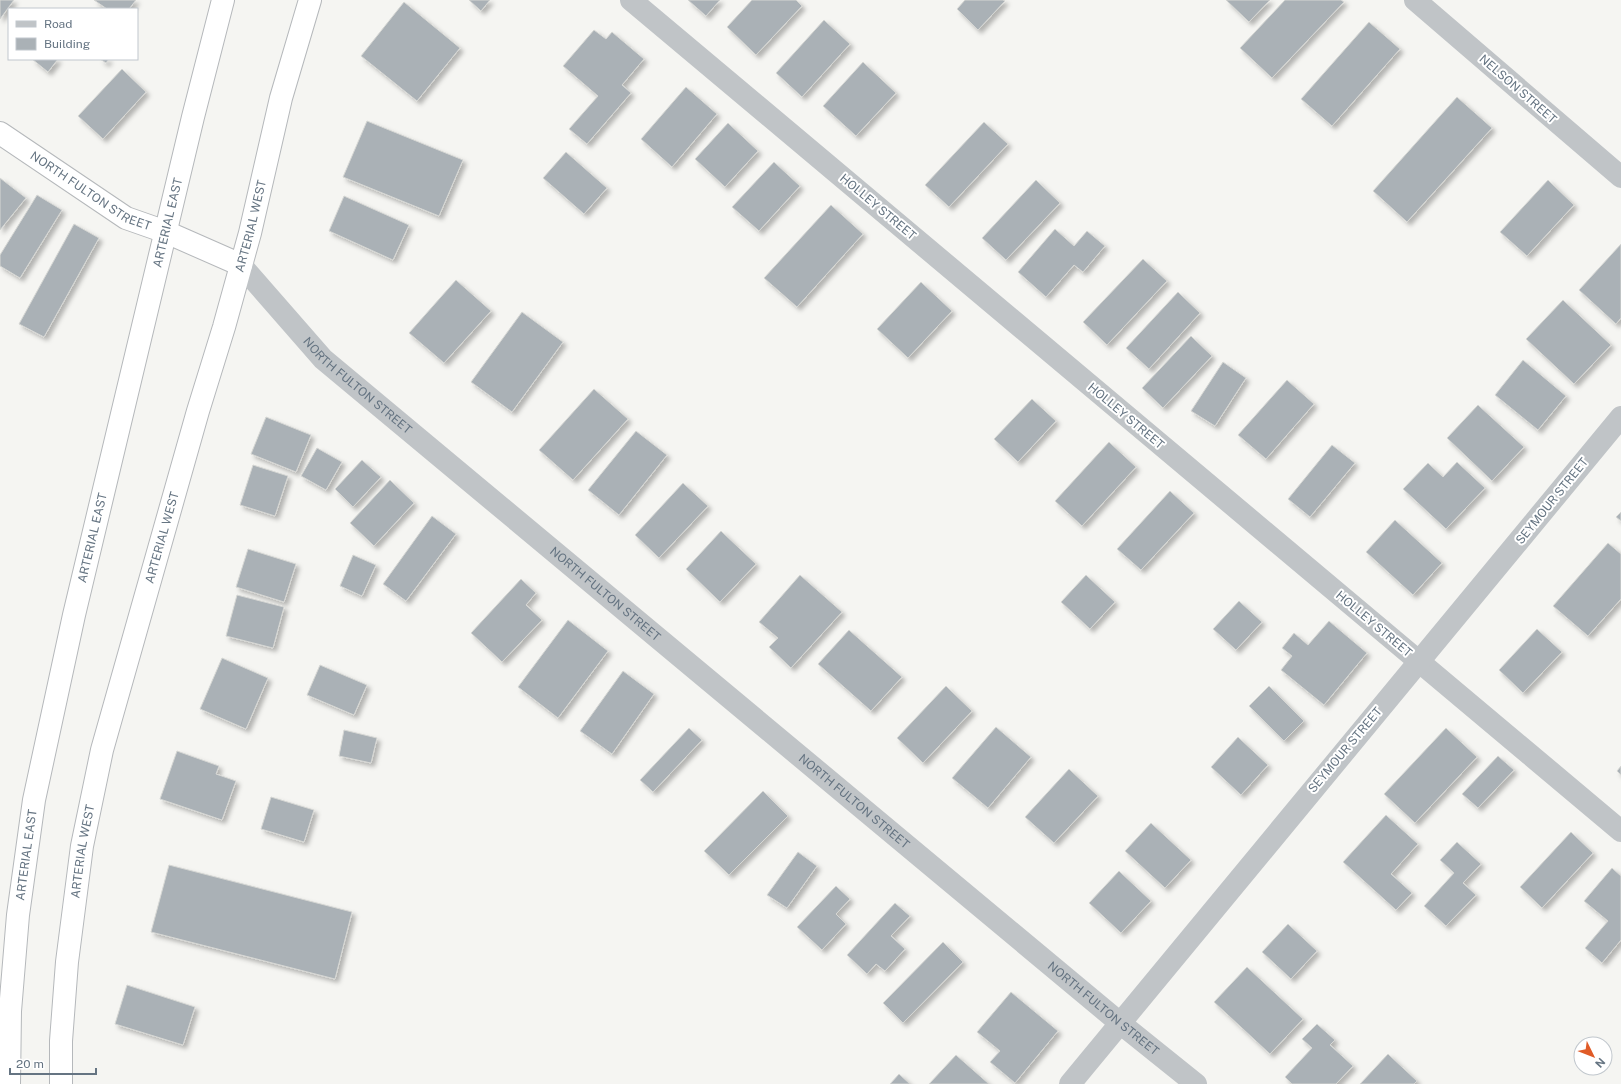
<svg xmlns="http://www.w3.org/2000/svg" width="1621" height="1084" font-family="'Public Sans',sans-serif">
<defs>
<filter id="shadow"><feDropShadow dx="3.5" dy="3.5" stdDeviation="2" flood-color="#0004"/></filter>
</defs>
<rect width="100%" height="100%" fill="#f5f5f2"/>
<path fill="#aab1b6" stroke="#d6d7d4" filter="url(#shadow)" d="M 0,0 L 14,0 L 0,19 Z
M 94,0 L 136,0 L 129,9 L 107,9 Z
M 469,0 L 490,0 L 481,11 Z
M 688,0 L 720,0 L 706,16 Z
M 752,0 L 796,0 L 802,6 L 756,55 L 727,27 Z
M 965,0 L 1003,0 L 1005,1 L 978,30 L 957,9 Z
M 1226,0 L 1270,0 L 1249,22 Z
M 1285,0 L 1341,0 L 1344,2 L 1272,78 L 1240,48 Z
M 404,2 L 460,48 L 417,101 L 361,56 Z
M 824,20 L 850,44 L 802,97 L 776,73 Z
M 1369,22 L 1400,49 L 1332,126 L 1301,99 Z
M 594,30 L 606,39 L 612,32 L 644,59 L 622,85 L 631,93 L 587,144 L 569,129 L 598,96 L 563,66 Z
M 32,59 L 58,59 L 48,72 Z
M 100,59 L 109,59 L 106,63 Z
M 863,62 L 896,93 L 856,136 L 823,106 Z
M 122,69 L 146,92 L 103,139 L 78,116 Z
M 686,87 L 717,114 L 672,167 L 641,139 Z
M 1457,97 L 1492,128 L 1407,222 L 1373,191 Z
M 367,121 L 463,160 L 439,216 L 343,177 Z
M 984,122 L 1008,144 L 949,207 L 925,185 Z
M 728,123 L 758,151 L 725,187 L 695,159 Z
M 566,152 L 607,188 L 584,214 L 543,178 Z
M 774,162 L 800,186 L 759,231 L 732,207 Z
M 0,178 L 26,198 L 0,230 Z
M 1036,180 L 1060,203 L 1006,260 L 982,238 Z
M 1548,180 L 1574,205 L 1527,256 L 1500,232 Z
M 37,195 L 62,210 L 20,278 L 0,266 L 0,255 Z
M 344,196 L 409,225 L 393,260 L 329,231 Z
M 831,205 L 863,234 L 797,307 L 764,278 Z
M 74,224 L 99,238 L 44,337 L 19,324 Z
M 1055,229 L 1074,246 L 1087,231 L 1105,246 L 1083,272 L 1074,265 L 1046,297 L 1018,272 Z
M 1621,244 L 1621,318 L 1616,324 L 1579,290 Z
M 1143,259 L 1167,281 L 1107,345 L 1083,322 Z
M 456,280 L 491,311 L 444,363 L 409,333 Z
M 921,282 L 952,311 L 908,358 L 877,329 Z
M 1178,292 L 1200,313 L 1149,369 L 1126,348 Z
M 1563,300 L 1611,345 L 1574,384 L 1526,339 Z
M 522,312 L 563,342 L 512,412 L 471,382 Z
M 1191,336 L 1212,356 L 1163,408 L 1142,388 Z
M 1523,360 L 1566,396 L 1538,430 L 1495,395 Z
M 1223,362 L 1246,378 L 1215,426 L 1191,411 Z
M 1287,380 L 1314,404 L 1266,459 L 1238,435 Z
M 594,389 L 628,419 L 573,480 L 539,450 Z
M 1032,399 L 1056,421 L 1018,462 L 994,439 Z
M 1478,405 L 1524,447 L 1492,481 L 1447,438 Z
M 266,417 L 311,435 L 296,472 L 251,454 Z
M 636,431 L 667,455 L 619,515 L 588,490 Z
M 1109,442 L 1136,467 L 1082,526 L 1055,501 Z
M 1332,445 L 1355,463 L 1310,517 L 1288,499 Z
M 317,448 L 342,462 L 326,490 L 301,476 Z
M 362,460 L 381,477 L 353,507 L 335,489 Z
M 1457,462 L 1485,488 L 1446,529 L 1403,489 L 1428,463 L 1443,477 Z
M 253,465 L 288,476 L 275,516 L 240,505 Z
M 390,480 L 414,503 L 374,546 L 350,523 Z
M 683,483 L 708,506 L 659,558 L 635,535 Z
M 1170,491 L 1194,513 L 1141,570 L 1117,549 Z
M 1621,512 L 1621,521 L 1616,517 Z
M 432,516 L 456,534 L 406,601 L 383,584 Z
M 1395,520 L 1442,563 L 1413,595 L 1366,552 Z
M 721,531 L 756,564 L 720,602 L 686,569 Z
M 1608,543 L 1621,554 L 1621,599 L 1588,636 L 1553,606 Z
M 248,549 L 296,564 L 284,602 L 236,587 Z
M 353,555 L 376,565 L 362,596 L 340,586 Z
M 800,575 L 842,612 L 791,668 L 769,647 L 778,638 L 759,622 Z
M 1086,575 L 1115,602 L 1090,629 L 1061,602 Z
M 521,579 L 536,593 L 526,605 L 542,620 L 502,662 L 471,633 Z
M 237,595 L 284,607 L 273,648 L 226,636 Z
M 1239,601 L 1262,622 L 1236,650 L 1213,629 Z
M 568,620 L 608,651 L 558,718 L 518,687 Z
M 1329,621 L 1367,653 L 1324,705 L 1281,670 L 1292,656 L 1282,648 L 1294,633 L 1308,645 Z
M 1537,629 L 1562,652 L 1523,693 L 1499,670 Z
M 849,630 L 902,677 L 871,711 L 818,664 Z
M 222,658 L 268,678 L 246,729 L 200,709 Z
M 320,665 L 367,685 L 354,715 L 307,695 Z
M 623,671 L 654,694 L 612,754 L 580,731 Z
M 946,686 L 972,711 L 923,763 L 897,738 Z
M 1269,686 L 1304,721 L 1284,741 L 1249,706 Z
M 996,727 L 1031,757 L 988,808 L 952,778 Z
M 689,728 L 702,740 L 653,792 L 640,780 Z
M 1446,728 L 1477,757 L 1415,823 L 1384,794 Z
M 344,730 L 377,738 L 371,763 L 339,756 Z
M 1238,737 L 1268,765 L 1241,795 L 1211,767 Z
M 177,751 L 219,766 L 216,774 L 236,781 L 222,820 L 160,799 Z
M 1498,756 L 1514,770 L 1478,808 L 1462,794 Z
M 1621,766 L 1621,775 L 1617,771 Z
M 1069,769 L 1098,796 L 1054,843 L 1025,817 Z
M 763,791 L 788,816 L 729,875 L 704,851 Z
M 271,797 L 314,810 L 304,842 L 261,829 Z
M 1386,815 L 1418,844 L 1391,874 L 1412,893 L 1396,910 L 1343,862 Z
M 1151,823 L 1191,860 L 1165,888 L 1125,851 Z
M 1571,832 L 1593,853 L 1542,908 L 1520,887 Z
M 1457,842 L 1481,864 L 1463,883 L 1476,895 L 1446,926 L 1424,906 L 1454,873 L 1440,860 Z
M 798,852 L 817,866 L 787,908 L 767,895 Z
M 169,865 L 352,912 L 335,979 L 151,932 Z
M 1612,868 L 1621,876 L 1621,940 L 1602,963 L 1585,948 L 1608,921 L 1584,901 Z
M 1119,871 L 1151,901 L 1121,933 L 1089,903 Z
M 836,886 L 850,899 L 836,914 L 846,924 L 822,950 L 797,927 Z
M 895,903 L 910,916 L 891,936 L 905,949 L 885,971 L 876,964 L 867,974 L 847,955 Z
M 1288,924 L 1317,951 L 1291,979 L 1262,952 Z
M 943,942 L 963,962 L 903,1023 L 883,1003 Z
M 1247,967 L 1303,1019 L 1270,1054 L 1214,1002 Z
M 127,985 L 195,1007 L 183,1045 L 115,1024 Z
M 1011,992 L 1058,1031 L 1015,1083 L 990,1062 L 1000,1051 L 977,1032 Z
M 1317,1024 L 1335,1040 L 1330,1045 L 1353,1066 L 1336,1084 L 1292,1084 L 1285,1077 L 1312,1048 L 1302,1039 Z
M 1388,1054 L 1417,1081 L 1414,1084 L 1360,1084 Z
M 956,1055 L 989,1084 L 929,1084 Z
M 899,1074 L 910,1084 L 890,1084 Z"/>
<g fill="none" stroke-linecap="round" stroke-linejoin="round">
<g stroke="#b5b8bb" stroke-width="24">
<g id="highway">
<path id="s2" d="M 0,133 L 126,218 L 166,232 L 241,265"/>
<path id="s3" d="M 9,1084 L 10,1011 L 18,915 L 34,800 L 74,615 L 193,117 L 223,0"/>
<path id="s4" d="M 61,1084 L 61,1041 L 67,962 L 82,846 L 102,750 L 198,411 L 224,327 L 250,233 L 281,98 L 310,0"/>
</g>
</g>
<g stroke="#c0c4c7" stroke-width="22">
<path d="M 631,0 L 1621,831"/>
<path d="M 1415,0 L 1621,177"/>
<path id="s1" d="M 241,265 L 323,359 L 1120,1023 L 1196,1084"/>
<path d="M 1070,1084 L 1621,417"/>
</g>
<use href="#highway" stroke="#fff" stroke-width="22"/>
</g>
<g text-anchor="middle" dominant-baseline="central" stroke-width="4" stroke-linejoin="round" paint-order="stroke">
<g font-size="12" fill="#657482" stroke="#fff">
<text transform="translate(1518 89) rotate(41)">NELSON STREET</text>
<text stroke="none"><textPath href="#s2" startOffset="108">NORTH FULTON STREET</textPath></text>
<text transform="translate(878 207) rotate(40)">HOLLEY STREET</text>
<text stroke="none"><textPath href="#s3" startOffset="878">ARTERIAL EAST</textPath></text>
<text stroke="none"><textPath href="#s4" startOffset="882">ARTERIAL WEST</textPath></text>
<text stroke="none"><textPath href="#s1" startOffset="168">NORTH FULTON STREET</textPath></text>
<text transform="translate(1126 416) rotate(40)">HOLLEY STREET</text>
<text transform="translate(1552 501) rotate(-51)">SEYMOUR STREET</text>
<text stroke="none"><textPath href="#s3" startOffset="554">ARTERIAL EAST</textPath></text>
<text stroke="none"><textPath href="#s4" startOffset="558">ARTERIAL WEST</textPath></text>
<text stroke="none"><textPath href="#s1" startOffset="492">NORTH FULTON STREET</textPath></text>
<text transform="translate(1374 624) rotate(40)">HOLLEY STREET</text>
<text transform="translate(1345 750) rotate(-50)">SEYMOUR STREET</text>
<text stroke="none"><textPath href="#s1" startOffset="816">NORTH FULTON STREET</textPath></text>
<text stroke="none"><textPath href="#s4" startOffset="234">ARTERIAL WEST</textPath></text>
<text stroke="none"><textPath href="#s3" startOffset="230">ARTERIAL EAST</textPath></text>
<text stroke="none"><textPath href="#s1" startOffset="1140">NORTH FULTON STREET</textPath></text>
</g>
</g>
<rect x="8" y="8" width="130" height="52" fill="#ffffff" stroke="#c1c7cd"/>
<rect x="16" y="21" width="20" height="6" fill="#c0c4c7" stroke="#c1c7cd"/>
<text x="44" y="28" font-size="12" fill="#657482">Road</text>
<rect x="16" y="38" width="20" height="12" fill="#aab1b6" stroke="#c1c7cd"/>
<text x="44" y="48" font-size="12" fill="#657482">Building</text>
<g transform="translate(1593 1056) rotate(133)"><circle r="19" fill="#ffffff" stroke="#c1c7cd"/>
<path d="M0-3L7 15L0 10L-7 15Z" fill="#e05b27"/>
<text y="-6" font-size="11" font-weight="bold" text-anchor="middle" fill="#657482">N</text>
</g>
<path d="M10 1068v6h86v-6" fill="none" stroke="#657482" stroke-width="2"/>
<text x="16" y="1068" font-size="12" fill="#657482" stroke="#ffffff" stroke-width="3" paint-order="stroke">20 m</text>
</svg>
